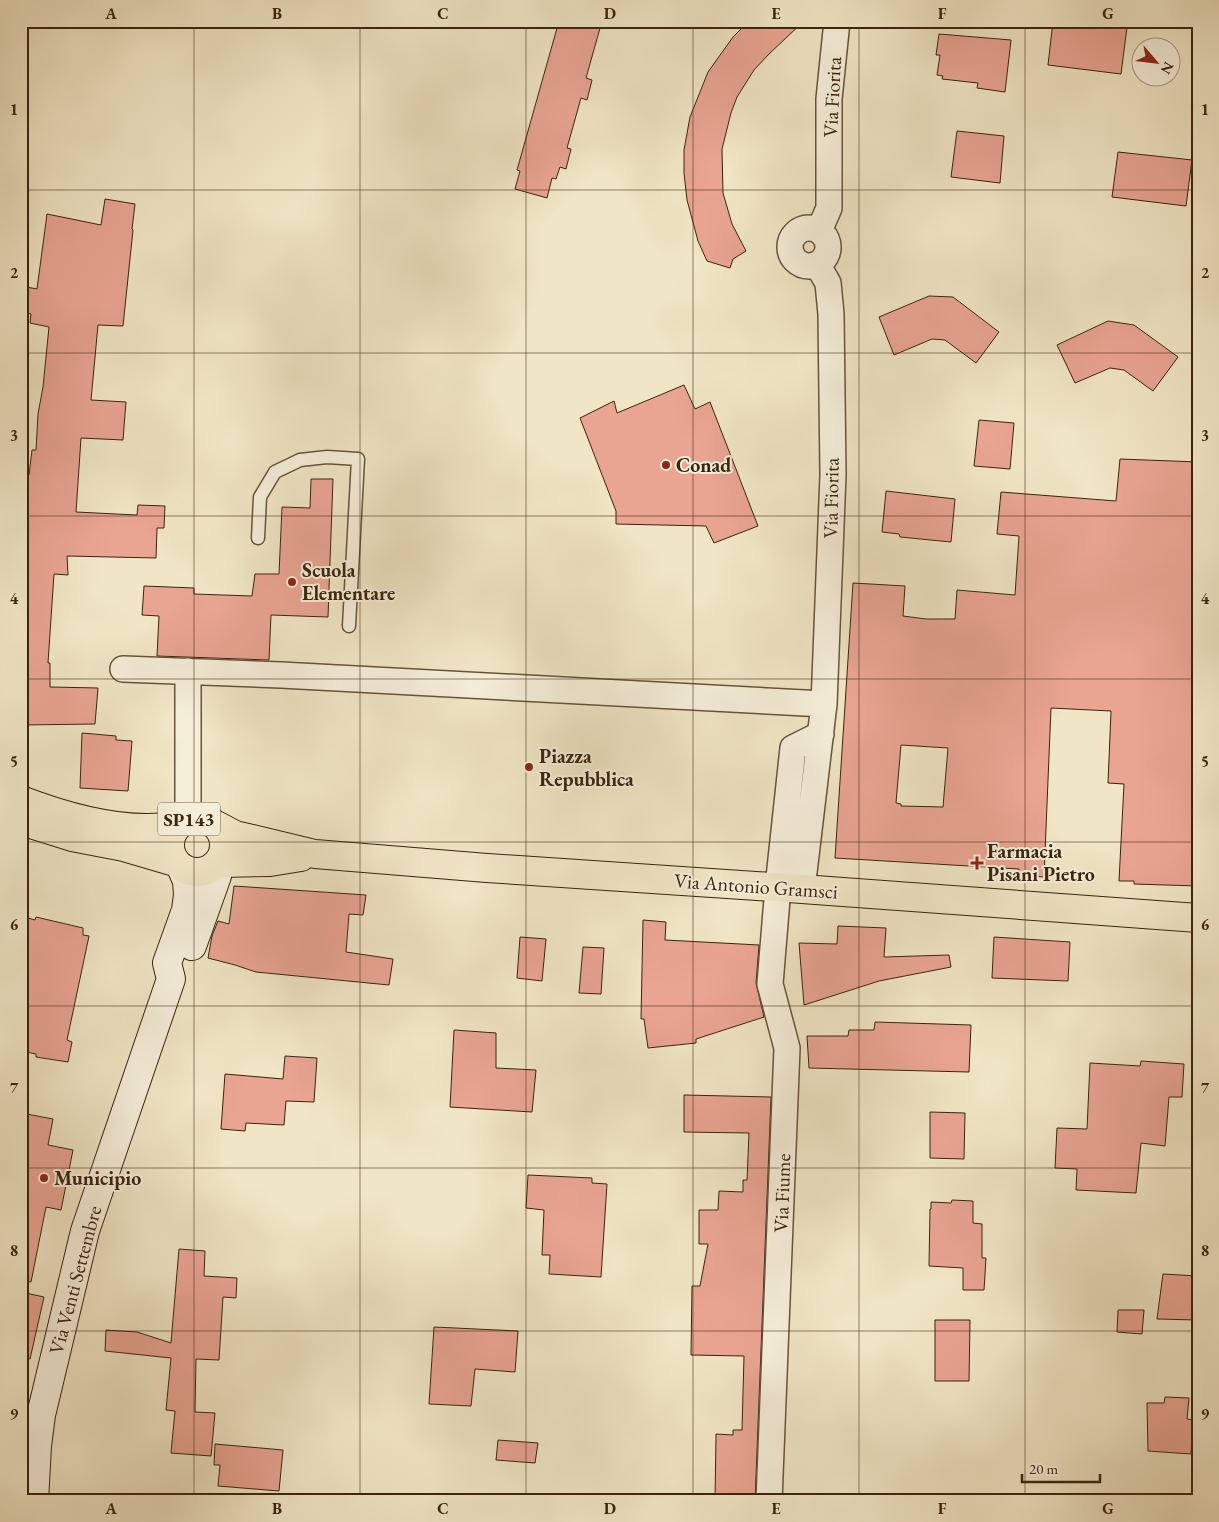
<svg xmlns="http://www.w3.org/2000/svg" width="1219" height="1522" font-family="'EB Garamond',serif">
<rect width="100%" height="100%" fill="#f0e5c4"/>
<filter id="stains"><feTurbulence type="fractalNoise" baseFrequency=".004" numOctaves="4"/><feColorMatrix values="0 0 0 0 .2 0 0 0 0 .09 0 0 0 0 .02 0 0 0 .5 -.17"/></filter>
<radialGradient id="worn" r=".72"><stop offset=".6" stop-color="#630" stop-opacity="0"/><stop offset="1" stop-color="#630" stop-opacity=".3"/></radialGradient>
<path fill="#e9a492" stroke="#3a240d" fill-rule="evenodd" d="M 559,21 L 602,21 L 586,78 L 592,80 L 587,100 L 581,98 L 567,148 L 571,149 L 566,169 L 560,167 L 556,179 L 552,178 L 547,198 L 515,189 L 520,171 L 517,170 Z
M 749,21 L 804,21 L 769,54 L 754,70 L 737,97 L 731,113 L 722,149 L 723,193 L 732,224 L 746,251 L 733,259 L 730,268 L 707,261 L 698,241 L 687,200 L 684,173 L 684,150 L 690,117 L 708,72 L 733,37 Z
M 1053,21 L 1074,21 L 1127,27 L 1121,74 L 1048,65 Z
M 939,34 L 1011,40 L 1005,92 L 977,88 L 978,83 L 942,79 L 943,76 L 937,75 L 940,55 L 936,55 Z
M 957,131 L 1004,136 L 1000,183 L 951,177 Z
M 1118,152 L 1192,160 L 1186,206 L 1112,197 Z
M 105,199 L 135,204 L 132,229 L 133,230 L 123,326 L 98,325 L 91,400 L 126,402 L 123,440 L 81,438 L 76,512 L 137,515 L 138,505 L 165,506 L 164,528 L 157,528 L 156,558 L 67,556 L 68,575 L 54,574 L 48,663 L 50,663 L 50,687 L 98,688 L 95,724 L 21,725 L 21,643 L 25,610 L 25,566 L 21,565 L 21,474 L 29,475 L 32,450 L 36,450 L 38,414 L 43,387 L 49,327 L 30,323 L 31,314 L 21,312 L 21,286 L 37,289 L 47,214 L 101,225 Z
M 929,296 L 953,297 L 999,332 L 976,363 L 945,340 L 932,339 L 894,355 L 879,317 Z
M 1108,321 L 1134,325 L 1178,357 L 1153,391 L 1124,370 L 1110,368 L 1075,383 L 1057,345 Z
M 684,385 L 695,409 L 710,402 L 758,526 L 714,543 L 706,526 L 616,524 L 616,511 L 580,418 L 614,401 L 617,413 Z
M 979,420 L 1014,423 L 1010,469 L 974,466 Z
M 1120,459 L 1198,462 L 1198,886 L 1134,884 L 1134,881 L 1119,881 L 1124,784 L 1108,783 L 1111,711 L 1051,708 L 1044,877 L 1019,875 L 1019,869 L 835,858 L 853,583 L 905,586 L 903,616 L 926,619 L 955,619 L 957,590 L 1015,595 L 1019,536 L 997,534 L 1001,492 L 1116,501 ZM 901,745 L 948,748 L 943,807 L 901,806 L 901,804 L 896,803 Z
M 311,479 L 333,479 L 328,617 L 271,615 L 269,660 L 157,656 L 159,616 L 142,615 L 144,586 L 194,588 L 194,594 L 252,596 L 255,574 L 279,574 L 282,507 L 310,508 Z
M 886,491 L 955,499 L 951,542 L 900,537 L 899,534 L 882,532 Z
M 82,733 L 116,736 L 116,740 L 132,741 L 128,791 L 80,788 Z
M 234,886 L 366,895 L 363,915 L 349,914 L 346,952 L 393,959 L 389,985 L 256,972 L 235,965 L 208,958 L 212,936 L 218,921 L 229,924 Z
M 21,916 L 35,920 L 36,917 L 83,928 L 83,935 L 89,936 L 67,1040 L 72,1042 L 68,1062 L 36,1057 L 36,1054 L 21,1051 Z
M 643,920 L 666,922 L 665,940 L 759,945 L 756,983 L 764,1017 L 696,1039 L 696,1043 L 648,1048 L 644,1019 L 641,1019 Z
M 838,926 L 886,928 L 884,957 L 949,955 L 951,967 L 879,981 L 804,1005 L 799,943 L 837,944 Z
M 520,937 L 546,939 L 542,981 L 517,978 Z
M 994,937 L 1070,942 L 1068,981 L 992,978 Z
M 583,947 L 604,948 L 601,994 L 579,993 Z
M 875,1022 L 971,1025 L 969,1072 L 809,1068 L 807,1036 L 848,1036 L 849,1030 L 874,1030 Z
M 454,1030 L 496,1033 L 496,1068 L 536,1070 L 532,1112 L 450,1107 Z
M 285,1056 L 317,1058 L 314,1102 L 286,1101 L 284,1125 L 246,1123 L 245,1131 L 221,1129 L 225,1074 L 283,1079 Z
M 1141,1061 L 1184,1064 L 1182,1097 L 1169,1097 L 1165,1146 L 1141,1143 L 1136,1193 L 1076,1190 L 1077,1169 L 1055,1168 L 1057,1128 L 1087,1129 L 1090,1063 L 1140,1066 Z
M 684,1095 L 771,1097 L 755,1501 L 715,1501 L 716,1434 L 733,1435 L 733,1430 L 742,1430 L 744,1356 L 691,1355 L 692,1286 L 700,1286 L 708,1244 L 699,1244 L 699,1210 L 718,1210 L 719,1191 L 743,1192 L 743,1180 L 747,1180 L 749,1133 L 684,1132 Z
M 930,1112 L 965,1113 L 964,1159 L 930,1158 Z
M 21,1113 L 53,1119 L 48,1145 L 73,1150 L 61,1210 L 46,1207 L 31,1282 L 21,1281 Z
M 528,1175 L 592,1178 L 592,1183 L 607,1184 L 601,1277 L 549,1274 L 550,1255 L 542,1255 L 544,1210 L 526,1208 Z
M 952,1200 L 973,1201 L 973,1223 L 982,1224 L 982,1258 L 986,1258 L 984,1290 L 963,1290 L 963,1268 L 929,1266 L 930,1209 L 931,1209 L 931,1202 L 951,1203 Z
M 179,1249 L 205,1251 L 204,1276 L 237,1278 L 236,1298 L 223,1297 L 219,1360 L 196,1359 L 195,1412 L 215,1413 L 211,1456 L 171,1453 L 175,1411 L 166,1410 L 171,1358 L 105,1351 L 106,1330 L 137,1332 L 171,1343 Z
M 1163,1274 L 1198,1276 L 1198,1320 L 1157,1319 Z
M 21,1292 L 44,1297 L 30,1359 L 21,1358 Z
M 1118,1310 L 1144,1310 L 1142,1334 L 1117,1332 Z
M 935,1320 L 970,1320 L 969,1381 L 935,1381 Z
M 434,1327 L 518,1331 L 515,1372 L 475,1369 L 471,1406 L 429,1404 Z
M 1165,1397 L 1189,1398 L 1187,1419 L 1193,1420 L 1191,1454 L 1148,1451 L 1147,1403 L 1164,1403 Z
M 498,1440 L 538,1443 L 535,1463 L 496,1460 Z
M 215,1444 L 283,1450 L 279,1491 L 218,1486 L 220,1465 L 214,1465 Z"/>
<g fill="none" stroke-linecap="round" stroke-linejoin="round">
<g stroke="#68543b" stroke-width="15">
<path id="lane" d="M 258,538 L 260,497 L 275,472 L 300,460 L 327,457 L 358,459 L 349,626"/>
</g>
<g stroke="#68543b" stroke-width="28">
<path id="street" d="M790 247a19 19 0 1 1 38 0a19 19 0 1 1-38 0Z
M 819,231 L 829,208 L 829,99 L 837,21
M 123,669 L 281,675 L 824,704
M 188,671 L 188,819
M 802,889 L 824,704 L 833,475 L 831,314 L 828,283 L 817,264
M 769,1501 L 787,1048 L 770,984 L 778,887 L 793,748 L 821,734"/>
</g>
<g stroke="#3a240d" stroke-width="30">
<path id="secondary" d="M 192,946 L 217,876 L 214,866
M 34,1501 L 37,1446 L 41,1415 L 85,1231 L 171,979 L 167,963 L 186,910 L 188,895 L 187,881 L 181,867"/>
</g>
<g stroke="#3a240d" stroke-width="30">
<path id="primary" d="M 21,800 C 68,818 129,835 179,825
M170 845a27 27 0 1 1 54 0a27 27 0 1 1-54 0Z
M 21,821 L 72,837 L 124,847 L 175,862
M 216,825 L 235,835 L 315,854 L 487,868 L 802,889 L 1198,918
M 218,863 L 270,862 L 301,857"/>
</g>
<use href="#lane" stroke="#f5eed9" stroke-width="12"/>
<use href="#street" stroke="#f5eed9" stroke-width="25"/>
<use href="#secondary" stroke="#f5eed9" stroke-width="28"/>
<use href="#primary" stroke="#f0e5c4" stroke-width="28"/>
</g>
<path fill="none" stroke="#3a240d" stroke-width="1" stroke-opacity="0.55" d="M 194,21 L 194,1501M 360,21 L 360,1501M 526,21 L 526,1501M 693,21 L 693,1501M 859,21 L 859,1501M 1025,21 L 1025,1501M 21,190 L 1198,190M 21,353 L 1198,353M 21,516 L 1198,516M 21,679 L 1198,679M 21,842 L 1198,842M 21,1006 L 1198,1006M 21,1168 L 1198,1168M 21,1331 L 1198,1331"/>
<g fill="#8f2418" stroke="#f5eed9" stroke-width="2">
<circle cx="666" cy="465" r="5"/>
<circle cx="292" cy="582" r="5"/>
<circle cx="529" cy="767" r="5"/>
<path d="M974.5 855.5h5v5h5v5h-5v5h-5v-5h-5v-5h5z"/>
<circle cx="44" cy="1178" r="5"/>
</g>
<g text-anchor="middle" dominant-baseline="central" stroke-width="4" stroke-linejoin="round" paint-order="stroke">
<rect fill="#f5eed9" stroke="#72614a" stroke-width="1" x="158" y="802.5" width="62" height="33" rx="4"/>
<g font-size="19" font-weight="bold" fill="#3a240d">
<text x="189" y="819">SP143</text>
</g>
<g font-size="20" fill="#3a240d" stroke="#f5eed9">
<text transform="translate(832 97) rotate(-87)">Via Fiorita</text>
<text transform="translate(831 498) rotate(-89)">Via Fiorita</text>
<text transform="translate(756 886) rotate(4)">Via Antonio Gramsci</text>
<text transform="translate(782 1193) rotate(-88)">Via Fiume</text>
<text transform="translate(75 1280) rotate(-75)">Via Venti Settembre</text>
</g>
<g font-size="20" font-weight="bold" fill="#3a240d" stroke="#f5eed9" text-anchor="start">
<text x="676" y="465">Conad</text>
<text x="302" y="570">Scuola<tspan x="302" dy="23">Elementare</tspan></text>
<text x="539" y="756">Piazza<tspan x="539" dy="23">Repubblica</tspan></text>
<text x="987" y="851">Farmacia<tspan x="987" dy="23">Pisani Pietro</tspan></text>
<text x="54" y="1178">Municipio</text>
</g>
</g>
<rect width="1219" height="1522" fill="none" stroke="#f0e5c4" stroke-width="55"/>
<g transform="translate(1156 62) rotate(118)"><circle r="24" fill="#f5eed9" stroke="#aa9d87"/>
<path d="M0-4L9 19L0 12L-9 19Z" fill="#8f2418"/>
<text y="-8" font-size="14" font-weight="bold" text-anchor="middle" fill="#3a240d">N</text>
</g>
<path d="M1022 1474v8h78v-8" fill="none" stroke="#3a240d" stroke-width="2.5"/>
<text x="1029" y="1474" font-size="15" fill="#3a240d" stroke="#f5eed9" stroke-width="4" paint-order="stroke">20 m</text>
<rect x="28" y="28" width="1164" height="1466" fill="none" stroke="#3a240d" stroke-width="2"/>
<g font-size="16" text-anchor="middle" font-weight="bold" fill="#3a240d">
<text x="111" y="19">A</text>
<text x="277" y="19">B</text>
<text x="443" y="19">C</text>
<text x="610" y="19">D</text>
<text x="776" y="19">E</text>
<text x="942" y="19">F</text>
<text x="1108" y="19">G</text>
<text x="14" y="115">1</text>
<text x="1205" y="115">1</text>
<text x="14" y="278">2</text>
<text x="1205" y="278">2</text>
<text x="14" y="441">3</text>
<text x="1205" y="441">3</text>
<text x="14" y="604">4</text>
<text x="1205" y="604">4</text>
<text x="14" y="767">5</text>
<text x="1205" y="767">5</text>
<text x="14" y="930">6</text>
<text x="1205" y="930">6</text>
<text x="14" y="1093">7</text>
<text x="1205" y="1093">7</text>
<text x="14" y="1256">8</text>
<text x="1205" y="1256">8</text>
<text x="14" y="1419">9</text>
<text x="1205" y="1419">9</text>
<text x="111" y="1514">A</text>
<text x="277" y="1514">B</text>
<text x="443" y="1514">C</text>
<text x="610" y="1514">D</text>
<text x="776" y="1514">E</text>
<text x="942" y="1514">F</text>
<text x="1108" y="1514">G</text>
</g>
<rect width="100%" height="100%" filter="url(#stains)"/>
<rect width="100%" height="100%" fill="url(#worn)"/>
</svg>
